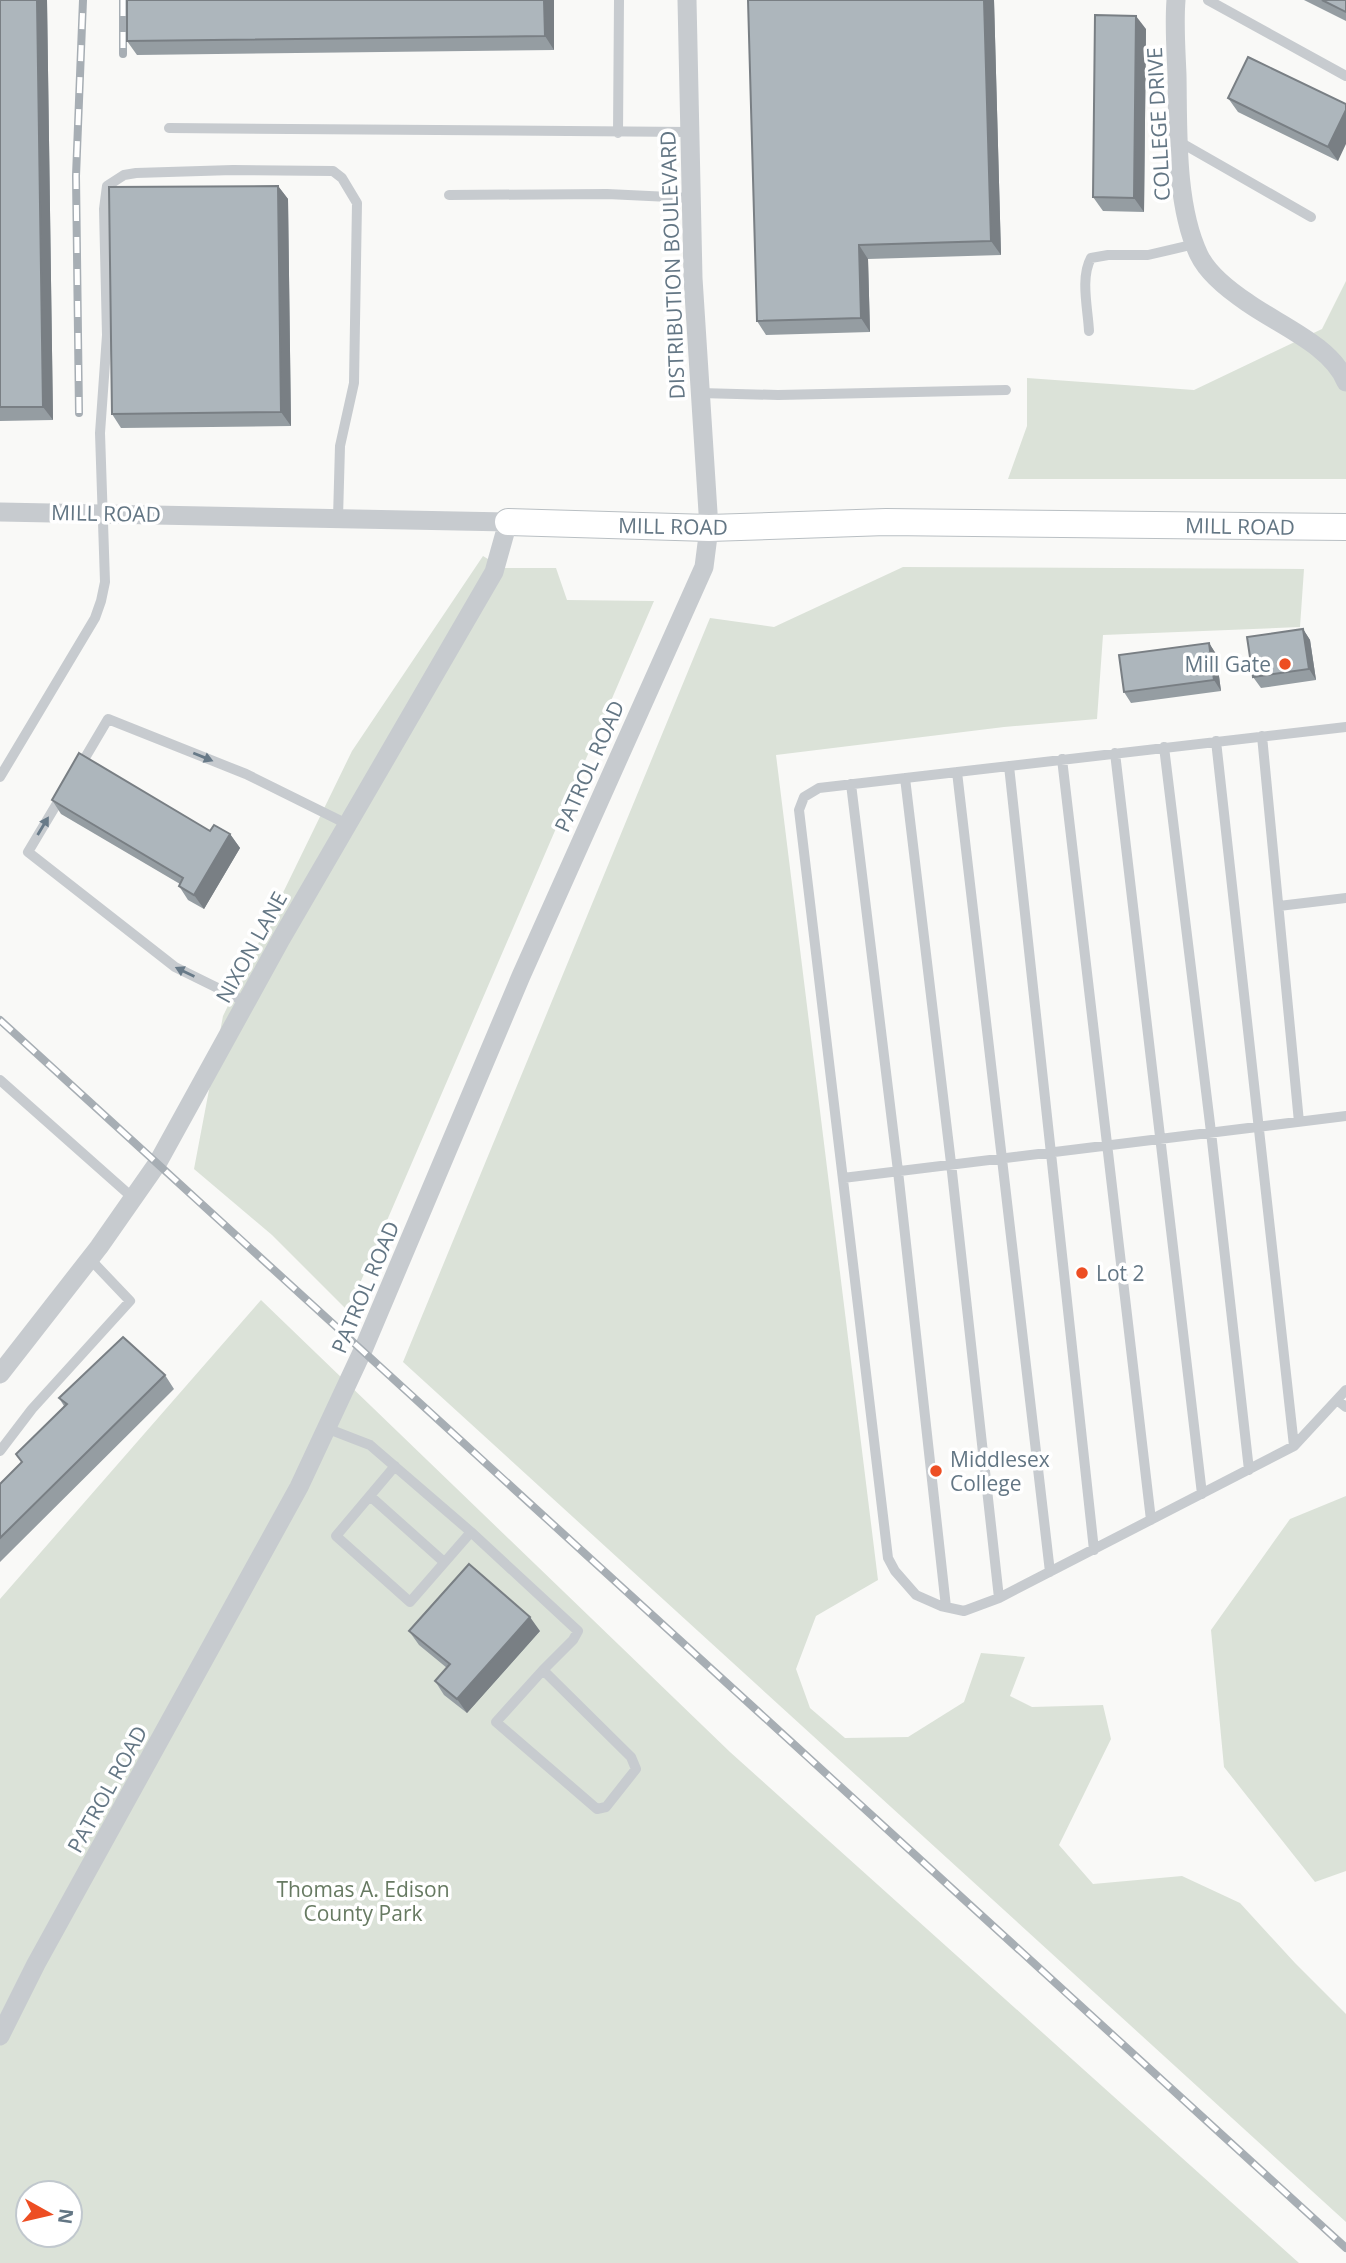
<svg xmlns="http://www.w3.org/2000/svg" width="1346" height="2263" font-family="'Open Sans',sans-serif">
<rect width="100%" height="100%" fill="#f9f9f7"/>
<path fill="#dbe2d8" fill-rule="evenodd" d="M 1346,281 L 1346,479 L 1008,479 L 1027,426 L 1027,378 L 1194,390 L 1322,329 Z
M 483,556 L 503,568 L 556,568 L 567,600 L 654,601 L 348,1311 L 272,1235 L 194,1169 L 223,1016 L 352,751 Z
M 903,567 L 1304,569 L 1300,627 L 1103,635 L 1097,719 L 1004,727 L 776,755 L 878,1580 L 816,1616 L 796,1669 L 810,1708 L 845,1738 L 908,1737 L 964,1702 L 981,1653 L 1025,1657 L 1010,1696 L 1032,1707 L 1103,1705 L 1111,1739 L 1059,1845 L 1093,1884 L 1182,1876 L 1240,1903 L 1295,1963 L 1346,2014 L 1346,2222 L 403,1362 L 710,618 L 774,627 Z
M 261,1300 L 730,1752 L 1299,2263 L 0,2263 L 0,1599 ZM 28,2193 L 70,2193 L 70,2235 L 28,2235 Z
M 1346,1496 L 1346,1871 L 1315,1882 L 1224,1767 L 1211,1630 L 1290,1519 Z"/>
<g fill="none" stroke-linecap="round" stroke-linejoin="round">
<g stroke="#b9bfc3" stroke-width="28">
<path id="secondary" d="M 508,522 L 709,528 L 886,522 L 1346,527"/>
</g>
<path stroke="#c7cbcf" stroke-width="10" d="M 1208,0 L 1346,76
M 169,128 L 690,132
M 618,133 L 619,0
M 1178,141 L 1311,217
M 449,195 L 607,194 L 691,198
M 1089,331 C 1088,309 1080,278 1091,258 L 1108,255 L 1148,255 L 1195,244
M 700,393 L 778,395 L 1006,390
M 1346,727 L 819,788 L 804,797 L 799,810 L 888,1558 L 895,1571 L 916,1595 L 941,1606 L 964,1611 L 999,1598 L 1294,1446 L 1346,1390
M 1262,736 L 1299,1122
M 1216,741 L 1294,1446
M 1164,747 L 1211,1132 L 1249,1470
M 1115,753 L 1202,1494
M 1062,759 L 1151,1520
M 1009,766 L 1094,1550
M 79,768 L 108,719 L 246,774 L 347,824
M 957,772 L 1050,1572
M 0,777 L 95,618 L 101,601 L 105,582 L 100,433 L 107,335 L 104,209 L 107,186 L 124,175 L 136,173 L 233,170 L 333,171 L 342,178 L 357,203 L 354,383 L 340,446 L 338,518
M 905,778 L 951,1163 L 999,1598
M 851,784 L 898,1171 L 946,1607
M 62,795 L 28,852 L 175,967 L 246,1002
M 1279,906 L 1346,898
M 0,1080 L 133,1198
M 843,1178 L 1346,1116
M 1337,1400 L 1346,1407
M 326,1428 L 370,1445 L 471,1532 L 410,1602 L 336,1536 L 395,1466
M 0,1451 L 32,1409 L 130,1301 L 90,1259
M 370,1496 L 444,1562
M 471,1532 L 578,1631 L 573,1640 L 543,1670 L 496,1722 L 597,1809 L 606,1807 L 636,1769 L 631,1757 L 543,1670"/>
<path stroke="#c7cbcf" stroke-width="19" d="M 1176,0 C 1174,25 1176,50 1177,75 C 1178,129 1175,205 1199,255 C 1208,274 1230,291 1248,303 C 1279,325 1332,346 1346,382
M 0,512 L 508,522 L 494,572 L 281,939 L 157,1164 L 99,1247 L 0,1374
M 0,2036 L 36,1964 L 299,1487 L 363,1350 L 521,976 L 704,567 L 709,528 L 693,278 L 687,0"/>
<use href="#secondary" stroke="#fff" stroke-width="26"/>
<g stroke="#a7aeb4" stroke-width="8">
<path id="rail" d="M 123,0 L 123,54
M 79,413 L 76,176 L 83,0
M 0,1020 L 1346,2248"/>
</g>
<use href="#rail" stroke="#fff" stroke-width="5" stroke-dasharray="16" stroke-linecap="butt"/>
</g>
<path fill="#959da2" d="M 0,0 L 47,0 L 53,420 L 0,421 Z
M 127,0 L 554,0 L 554,50 L 137,55 L 127,41 Z
M 994,0 L 1001,255 L 868,259 L 870,332 L 766,335 L 757,321 Z
M 1304,0 L 1346,0 L 1346,21 Z
M 1146,29 L 1144,212 L 1103,211 L 1093,197 Z
M 1228,98 L 1346,104 L 1338,161 L 1238,112 Z
M 278,186 L 288,199 L 291,426 L 121,428 L 112,414 Z
M 1303,629 L 1310,640 L 1316,680 L 1261,688 L 1253,677 Z
M 1209,643 L 1216,654 L 1221,691 L 1131,703 L 1124,692 Z
M 52,800 L 230,834 L 240,848 L 204,909 L 188,900 L 179,886 L 180,884 L 61,814 Z
M 165,1375 L 174,1389 L 0,1562 L 0,1484 L 22,1462 L 64,1406 L 59,1398 Z
M 409,1631 L 540,1631 L 467,1713 L 444,1695 L 435,1681 L 447,1668 L 419,1645 Z"/>
<path fill="#797f84" d="M 37,0 L 47,0 L 53,420 L 43,407 Z
M 544,0 L 554,0 L 554,50 L 545,36 Z
M 984,0 L 994,0 L 1001,255 L 991,241 Z
M 1136,16 L 1146,29 L 1144,212 L 1134,198 Z
M 1346,110 L 1346,144 L 1338,161 L 1328,147 Z
M 278,186 L 288,199 L 291,426 L 281,412 Z
M 859,245 L 868,259 L 870,332 L 861,318 Z
M 1303,629 L 1310,640 L 1316,680 L 1309,669 Z
M 1209,643 L 1216,654 L 1221,691 L 1214,680 Z
M 230,834 L 240,848 L 204,909 L 194,895 Z
M 530,1617 L 540,1631 L 467,1713 L 457,1699 Z"/>
<path fill="#adb6bc" stroke="#797f84" stroke-width="2" d="M 0,0 L 37,0 L 43,407 L 0,407 Z
M 127,0 L 544,0 L 545,36 L 127,41 Z
M 748,0 L 984,0 L 991,241 L 859,245 L 861,318 L 757,321 Z
M 1322,0 L 1346,0 L 1346,12 Z
M 1095,15 L 1136,16 L 1134,198 L 1093,197 Z
M 1248,57 L 1346,104 L 1346,110 L 1328,147 L 1228,98 Z
M 278,186 L 281,412 L 112,414 L 109,187 Z
M 1303,629 L 1309,669 L 1253,677 L 1247,637 Z
M 1209,643 L 1214,680 L 1124,692 L 1119,655 Z
M 79,753 L 210,831 L 214,825 L 230,834 L 194,895 L 179,886 L 183,878 L 52,800 Z
M 123,1337 L 165,1375 L 0,1538 L 0,1484 L 22,1462 L 16,1454 L 67,1404 L 59,1398 Z
M 469,1564 L 530,1617 L 457,1699 L 435,1681 L 450,1664 L 409,1631 Z"/>
<defs><path id="oneway-solid" d="M-6-.8H1V-3.2L6.5 0L1 3.2V.8H-6Z" transform="scale(1.75)"/></defs>
<g fill="#687a88">
<use href="#oneway-solid" transform="translate(203 757) rotate(22)"/>
<use href="#oneway-solid" transform="translate(43 826) rotate(-59)"/>
<use href="#oneway-solid" transform="translate(185 972) rotate(-154)"/>
</g>
<g fill="#ed4e23" stroke="#fff" stroke-width="2.5">
<circle cx="1285" cy="664" r="7"/>
<circle cx="1082" cy="1273" r="7"/>
<circle cx="936" cy="1471" r="7"/>
</g>
<g text-anchor="middle" dominant-baseline="central" stroke-width="7" stroke-linejoin="round" paint-order="stroke">
<g font-size="21" fill="#637684" stroke="#fff">
<text transform="translate(1158 124) rotate(-93)">COLLEGE DRIVE</text>
<text transform="translate(672 265) rotate(-92)">DISTRIBUTION BOULEVARD</text>
<text transform="translate(106 513) rotate(1)">MILL ROAD</text>
<text transform="translate(673 526) rotate(1)">MILL ROAD</text>
<text transform="translate(1240 526) rotate(1)">MILL ROAD</text>
<text transform="translate(589 766) rotate(-66)">PATROL ROAD</text>
<text transform="translate(251 947) rotate(-61)">NIXON LANE</text>
<text transform="translate(365 1287) rotate(-67)">PATROL ROAD</text>
<text transform="translate(107 1789) rotate(-61)">PATROL ROAD</text>
</g>
<g font-size="21" fill="#637684" stroke="#fff" text-anchor="start">
<text x="1271" y="664" text-anchor="end">Mill Gate</text>
<text x="1096" y="1273">Lot 2</text>
<text x="950" y="1459">Middlesex<tspan x="950" dy="24">College</tspan></text>
</g>
<g font-size="21" fill="#677a62" stroke="#fff">
<text x="363" y="1889">Thomas A. Edison<tspan x="363" dy="24">County Park</tspan></text>
</g>
</g>
<g transform="translate(49 2214) rotate(98)"><circle r="33" fill="#ffffff" stroke="#c1c8ce" stroke-width="2"/>
<path d="M0-5L12 26L0 18L-12 26Z" fill="#ed4e23"/>
<text y="-10" font-size="19" font-weight="bold" text-anchor="middle" fill="#637684">N</text>
</g>
</svg>
